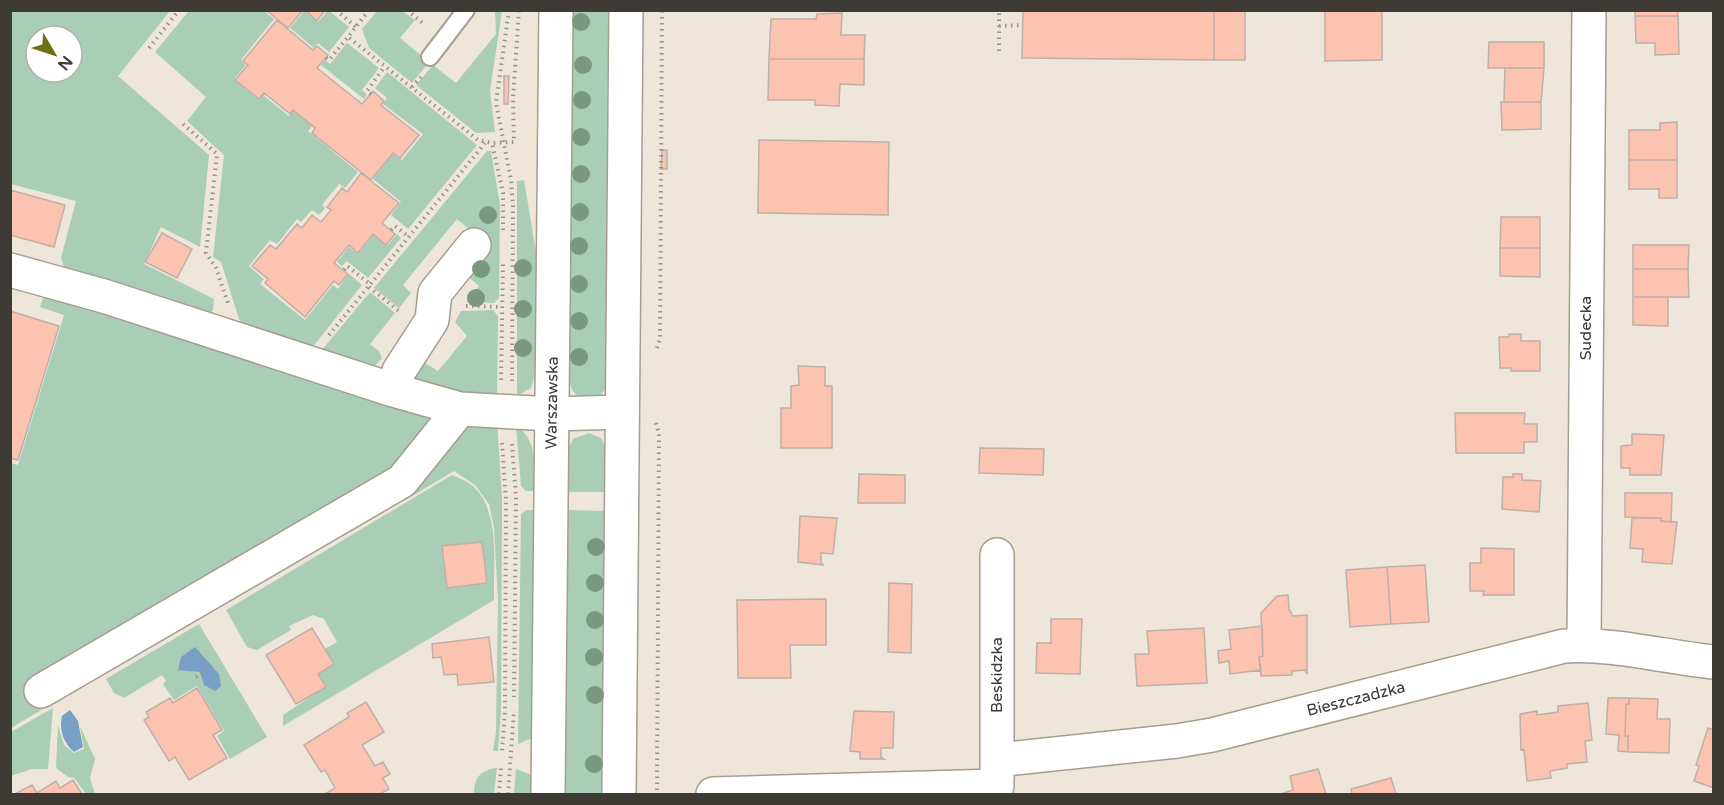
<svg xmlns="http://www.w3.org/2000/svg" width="1724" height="805" font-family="'Varela Round',sans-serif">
<rect width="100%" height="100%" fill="#eee6d8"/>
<path fill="#aacdb6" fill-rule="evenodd" d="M 328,10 L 349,27 L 329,52 L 318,43 L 314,48 L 290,28 L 304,11 L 318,22 Z
M 10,11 L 170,11 L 118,76 L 209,155 L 200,247 L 161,227 L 144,264 L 214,299 L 213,310 L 208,317 L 65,270 L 61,258 L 76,201 L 11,184 ZM 36,36 L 72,36 L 72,72 L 36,72 Z
M 189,11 L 264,11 L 274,19 L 241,60 L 246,65 L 234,79 L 259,100 L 263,95 L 289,116 L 293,111 L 312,126 L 308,131 L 358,172 L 345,188 L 339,184 L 322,205 L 325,208 L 319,215 L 312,210 L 301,222 L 297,219 L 277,244 L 270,240 L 249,266 L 264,279 L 260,284 L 305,320 L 333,285 L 338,289 L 349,274 L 362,285 L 308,353 L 247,331 L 240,322 L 221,262 L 213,257 L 224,155 L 187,121 L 206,97 L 155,52 Z
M 377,11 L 402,11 L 415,20 L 400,38 L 429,62 L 412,83 L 369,48 L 362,29 Z
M 495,11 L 502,11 L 490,91 L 495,132 L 476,133 L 416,85 L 433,65 L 456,83 L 496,34 Z
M 572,11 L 608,11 L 607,379 L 605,389 L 599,397 C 580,399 572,398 569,378 Z
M 347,43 L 379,68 L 362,90 L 367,95 L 364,99 L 321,65 L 325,60 L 330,64 Z
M 387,72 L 477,145 L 408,229 L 391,215 L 401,202 L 373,179 L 393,154 L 402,160 L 423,134 L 383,104 L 387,98 L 375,88 Z
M 487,151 L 491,151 L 500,205 L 499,298 L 494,303 L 467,302 L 479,286 L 463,272 L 486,243 L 457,219 L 403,285 L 411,293 L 399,308 L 374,288 Z
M 524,180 L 536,252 L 536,370 L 531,388 L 517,396 L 517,181 Z
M 397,234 L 401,238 L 368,278 L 347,261 L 342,266 L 337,262 L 349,247 L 358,254 L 373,235 L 387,246 Z
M 370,292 L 395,313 L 370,344 L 379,351 L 382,358 L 374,367 L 317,356 Z
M 45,293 L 444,415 L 401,469 L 39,688 L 48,706 L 11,728 L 11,463 L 18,465 L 64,315 L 40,307 Z
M 493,310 L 498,316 L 497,398 L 485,399 L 413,383 L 413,369 L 425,363 L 438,371 L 467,336 L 455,322 L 461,311 Z
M 497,419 L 502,498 L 501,711 L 498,751 L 493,751 L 496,732 L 498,600 L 494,528 L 489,504 L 475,485 L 454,471 L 402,502 L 414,479 L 465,428 Z
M 516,425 C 539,442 534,466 534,491 L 526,491 L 521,486 Z
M 589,433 L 601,438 L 605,447 L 604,492 L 567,492 L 568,450 L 573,439 Z
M 452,475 C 458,478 467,481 473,486 C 501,512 493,565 494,600 L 283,726 L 283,715 L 325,687 L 318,674 L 334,664 L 325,649 L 337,642 L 324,619 L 313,615 L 289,626 L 291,630 L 257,650 L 247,647 L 226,610 ZM 482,542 L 487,583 L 447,588 L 442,547 Z
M 526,510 L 535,510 L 532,738 L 518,744 L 521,514 Z
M 567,510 L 605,511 L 602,794 L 565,794 Z
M 199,624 L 267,737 L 230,759 L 217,736 L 224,731 L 197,686 L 174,700 L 163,684 L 166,681 L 162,675 L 124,698 L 114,693 L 106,679 Z
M 53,708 L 48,769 L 32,769 L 11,776 L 11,732 Z
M 58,725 L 64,745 L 74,753 L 84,749 L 80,726 L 95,759 L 90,778 L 95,794 L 86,794 L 74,778 L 68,777 L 56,768 Z
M 497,768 L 494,794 L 474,794 C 474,778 480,770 497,768 Z
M 516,769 L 532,775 L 531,794 L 514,794 Z"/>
<path fill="#78a0c6" d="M 195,647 L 219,674 L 221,686 L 215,691 L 204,685 L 200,672 L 178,670 L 181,657 Z
M 70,710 L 78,721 L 83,747 L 74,752 C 63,742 59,730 62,716 Z"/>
<path fill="#fbc3b0" stroke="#bfafa9" stroke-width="1.5" d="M 266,10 L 303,10 L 288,28 Z
M 305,10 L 325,10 L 317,21 Z
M 1023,10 L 1214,10 L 1214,60 L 1022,58 Z
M 1214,10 L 1245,10 L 1245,60 L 1214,60 Z
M 1325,10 L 1382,10 L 1382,60 L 1325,61 Z
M 1635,10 L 1678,10 L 1678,16 L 1635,16 Z
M 842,13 L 841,35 L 865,35 L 864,59 L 769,59 L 771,19 L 816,19 L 817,14 Z
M 1635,16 L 1678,16 L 1679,54 L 1655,55 L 1655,43 L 1636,43 Z
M 277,20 L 313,50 L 317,46 L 328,55 L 317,68 L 362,104 L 373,91 L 384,101 L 381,105 L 419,135 L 400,158 L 393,153 L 371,180 L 312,133 L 315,128 L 293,110 L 290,114 L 264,93 L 259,99 L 235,80 L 248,65 L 243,61 Z
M 1489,42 L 1544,42 L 1544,68 L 1488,68 Z
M 769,59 L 864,59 L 864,85 L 840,84 L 839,106 L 815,105 L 815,100 L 768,100 Z
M 1505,68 L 1544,68 L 1541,102 L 1504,102 Z
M 504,76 L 509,76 L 508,104 L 504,104 Z
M 1501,102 L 1541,102 L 1541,129 L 1502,130 Z
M 1677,122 L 1677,160 L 1629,160 L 1629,130 L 1660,130 L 1660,123 Z
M 759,140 L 889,142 L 888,215 L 758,213 Z
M 662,150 L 667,150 L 667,169 L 661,169 Z
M 1629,160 L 1677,160 L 1677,198 L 1659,198 L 1659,189 L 1629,189 Z
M 361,173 L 399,203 L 382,223 L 395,234 L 386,245 L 373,234 L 358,253 L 349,245 L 334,263 L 348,274 L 339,285 L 334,281 L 305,317 L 265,283 L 268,279 L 252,266 L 270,245 L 276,249 L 297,224 L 302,228 L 312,215 L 321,222 L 331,210 L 327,207 L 342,188 L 347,192 Z
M 10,190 L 65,205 L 54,247 L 10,235 Z
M 1501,217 L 1540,217 L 1540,248 L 1500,248 Z
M 162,233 L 192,249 L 177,278 L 145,262 Z
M 1633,245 L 1689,245 L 1688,269 L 1633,269 Z
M 1500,248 L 1540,248 L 1540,277 L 1500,276 Z
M 1633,269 L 1688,269 L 1689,297 L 1633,297 Z
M 1633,297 L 1668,297 L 1668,326 L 1633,325 Z
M 10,311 L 59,326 L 18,460 L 10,458 Z
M 1509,334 L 1521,334 L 1521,341 L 1540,341 L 1540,371 L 1511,371 L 1511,368 L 1500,368 L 1499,337 L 1509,337 Z
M 798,366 L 825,367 L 825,386 L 832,386 L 832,448 L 781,448 L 781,408 L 791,408 L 791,386 L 799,385 Z
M 1455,413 L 1525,413 L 1524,424 L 1537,424 L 1537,442 L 1524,442 L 1524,453 L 1456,453 Z
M 1632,434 L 1664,435 L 1661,475 L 1630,475 L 1630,468 L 1621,468 L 1621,446 L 1632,445 Z
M 980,448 L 1044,449 L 1043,475 L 979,473 Z
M 859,474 L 905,475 L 905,503 L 858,503 Z
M 1513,474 L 1522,474 L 1522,480 L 1541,481 L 1539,512 L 1502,509 L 1503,477 L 1513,477 Z
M 1625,493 L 1672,493 L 1671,522 L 1661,521 L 1661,518 L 1625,517 Z
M 800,516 L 837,518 L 833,554 L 821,553 L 821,563 L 824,565 L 798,562 Z
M 1632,518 L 1661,518 L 1661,521 L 1677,522 L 1672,564 L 1642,562 L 1643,549 L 1630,548 Z
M 482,542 L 487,583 L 447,588 L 442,546 Z
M 1481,548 L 1514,549 L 1514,595 L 1483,595 L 1484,591 L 1470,591 L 1470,563 L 1481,563 Z
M 1425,565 L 1429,622 L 1391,624 L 1387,567 Z
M 1387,567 L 1391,624 L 1350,627 L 1346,570 Z
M 889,583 L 912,584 L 911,653 L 888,652 Z
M 1288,595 L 1289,609 L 1293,616 L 1307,615 L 1307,674 L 1305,670 L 1292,671 L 1292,675 L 1261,676 L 1259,657 L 1263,656 L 1261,613 L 1277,596 Z
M 826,599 L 826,645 L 790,645 L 791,678 L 738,678 L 737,600 Z
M 1051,619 L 1082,619 L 1080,674 L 1036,673 L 1037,643 L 1051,643 Z
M 1262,626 L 1263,656 L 1259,657 L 1261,670 L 1230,674 L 1229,661 L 1219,663 L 1218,651 L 1231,649 L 1229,630 Z
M 312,628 L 334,664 L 318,674 L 326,687 L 296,704 L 266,655 Z
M 1204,628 L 1207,683 L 1137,686 L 1135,654 L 1149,654 L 1147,631 Z
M 489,637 L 494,682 L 458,685 L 457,674 L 444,675 L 441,657 L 433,658 L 432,644 Z
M 197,688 L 222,730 L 213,735 L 227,758 L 189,780 L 175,757 L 169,761 L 144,720 L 149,717 L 146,712 L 170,698 L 173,703 Z
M 1608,698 L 1629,698 L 1629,704 L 1626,704 L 1625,736 L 1628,736 L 1628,752 L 1618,751 L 1619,735 L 1606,734 Z
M 1629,698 L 1658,699 L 1657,719 L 1670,719 L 1669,753 L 1628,752 L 1628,736 L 1625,736 L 1626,704 L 1629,704 Z
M 366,702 L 384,732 L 362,745 L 375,766 L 383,762 L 390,774 L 383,778 L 389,789 L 380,794 L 325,794 L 335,788 L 325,770 L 321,772 L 304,745 L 349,717 L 347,713 Z
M 1588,703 L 1592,740 L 1585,741 L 1587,762 L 1567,764 L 1567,768 L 1550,771 L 1551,778 L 1527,781 L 1524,749 L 1521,750 L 1520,714 L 1537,711 L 1537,715 L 1558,712 L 1558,706 Z
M 854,711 L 894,712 L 893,748 L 881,748 L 881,757 L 884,759 L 860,759 L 860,752 L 850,751 Z
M 1708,728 L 1714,730 L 1714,788 L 1694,781 L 1699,766 L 1696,765 Z
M 1318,769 L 1326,794 L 1281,794 L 1293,790 L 1290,776 Z
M 1391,778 L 1396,794 L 1352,794 L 1351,789 Z
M 73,780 L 82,794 L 15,794 L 32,785 L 37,793 L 56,781 L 60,788 Z"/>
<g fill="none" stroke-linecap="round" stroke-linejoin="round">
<g stroke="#a49d90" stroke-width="20">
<path id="lane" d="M 430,57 L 466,10"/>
</g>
<g stroke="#a49d90" stroke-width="36">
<path id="street" d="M 10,270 L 107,297 L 393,390 L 460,409
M 393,390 L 399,371 L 432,320 L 435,293 L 474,245
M 1584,645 L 1589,10
M 41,691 L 402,481 L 460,409 L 552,414 L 622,412
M 997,760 L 1177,741 L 1212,735 L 1564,646 C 1614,643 1664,657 1714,662
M 997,781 L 997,555
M 713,794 L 997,786"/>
</g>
<g stroke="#a49d90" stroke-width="36">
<path id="secondary" d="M 548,794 L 556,10
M 619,794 L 626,10"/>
</g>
<path stroke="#989288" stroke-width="4" stroke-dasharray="1.5 4.5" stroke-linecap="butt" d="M 336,10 L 356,27
M 369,10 L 348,37 L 478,140 L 492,143
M 407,10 L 425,25
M 509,10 L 496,103 L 511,180 L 513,205 L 512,382
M 999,26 L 1023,25
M 149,48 L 179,10
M 999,51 L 999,10
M 326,58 L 329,60 L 348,37
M 412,87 L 421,77
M 371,94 L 367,91 L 385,66
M 183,124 L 217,154 L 206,253 L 216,268 L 228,303
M 391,230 L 395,226 L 409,237
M 503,230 L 503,193 L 492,143 L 514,142 L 513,98 L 519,10
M 344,270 L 347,266 L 370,284
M 369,287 L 400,312
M 466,306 L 502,307
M 329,335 L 485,143
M 657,348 L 660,339 L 662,10
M 501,380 L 503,261
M 656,423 L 659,434 L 657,794
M 502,443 L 506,501 L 505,712 L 502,751
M 512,444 L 516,498 L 514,697
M 196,677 L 215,664
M 499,794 L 501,768
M 508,794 L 514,710"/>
<use href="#lane" stroke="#fff" stroke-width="16"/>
<use href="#street" stroke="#fff" stroke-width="33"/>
<use href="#secondary" stroke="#fff" stroke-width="33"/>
</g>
<g fill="#7a977f">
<circle cx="581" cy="22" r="9"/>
<circle cx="583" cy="65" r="9"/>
<circle cx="582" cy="100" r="9"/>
<circle cx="581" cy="137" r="9"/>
<circle cx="581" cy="174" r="9"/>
<circle cx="580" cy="212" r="9"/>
<circle cx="488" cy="215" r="9"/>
<circle cx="579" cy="246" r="9"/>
<circle cx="523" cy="268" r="9"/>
<circle cx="481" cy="269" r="9"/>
<circle cx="579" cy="284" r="9"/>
<circle cx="476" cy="298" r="9"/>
<circle cx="523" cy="309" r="9"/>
<circle cx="579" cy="321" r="9"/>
<circle cx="523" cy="348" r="9"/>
<circle cx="579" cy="357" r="9"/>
<circle cx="596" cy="547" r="9"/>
<circle cx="595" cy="583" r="9"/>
<circle cx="595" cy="620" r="9"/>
<circle cx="594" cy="657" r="9"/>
<circle cx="595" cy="695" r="9"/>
<circle cx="594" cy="764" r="9"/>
</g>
<g text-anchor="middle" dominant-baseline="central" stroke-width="5" stroke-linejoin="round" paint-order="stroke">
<g font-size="16" fill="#3e3a35" stroke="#fff">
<text transform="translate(1586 328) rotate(-90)">Sudecka</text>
<text transform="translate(552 403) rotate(-89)">Warszawska</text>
<text transform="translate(997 675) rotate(-90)">Beskidzka</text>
<text transform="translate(1356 699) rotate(-14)">Bieszczadzka</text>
</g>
</g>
<rect width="1724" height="805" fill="none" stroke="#3e3a35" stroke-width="24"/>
<g transform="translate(54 54) rotate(129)"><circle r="28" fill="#ffffff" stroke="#b2b0ae" stroke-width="1.5"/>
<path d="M0-4.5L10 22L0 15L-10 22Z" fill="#6f7014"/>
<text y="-9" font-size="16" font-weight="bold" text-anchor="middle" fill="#3e3a35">N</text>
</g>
</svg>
